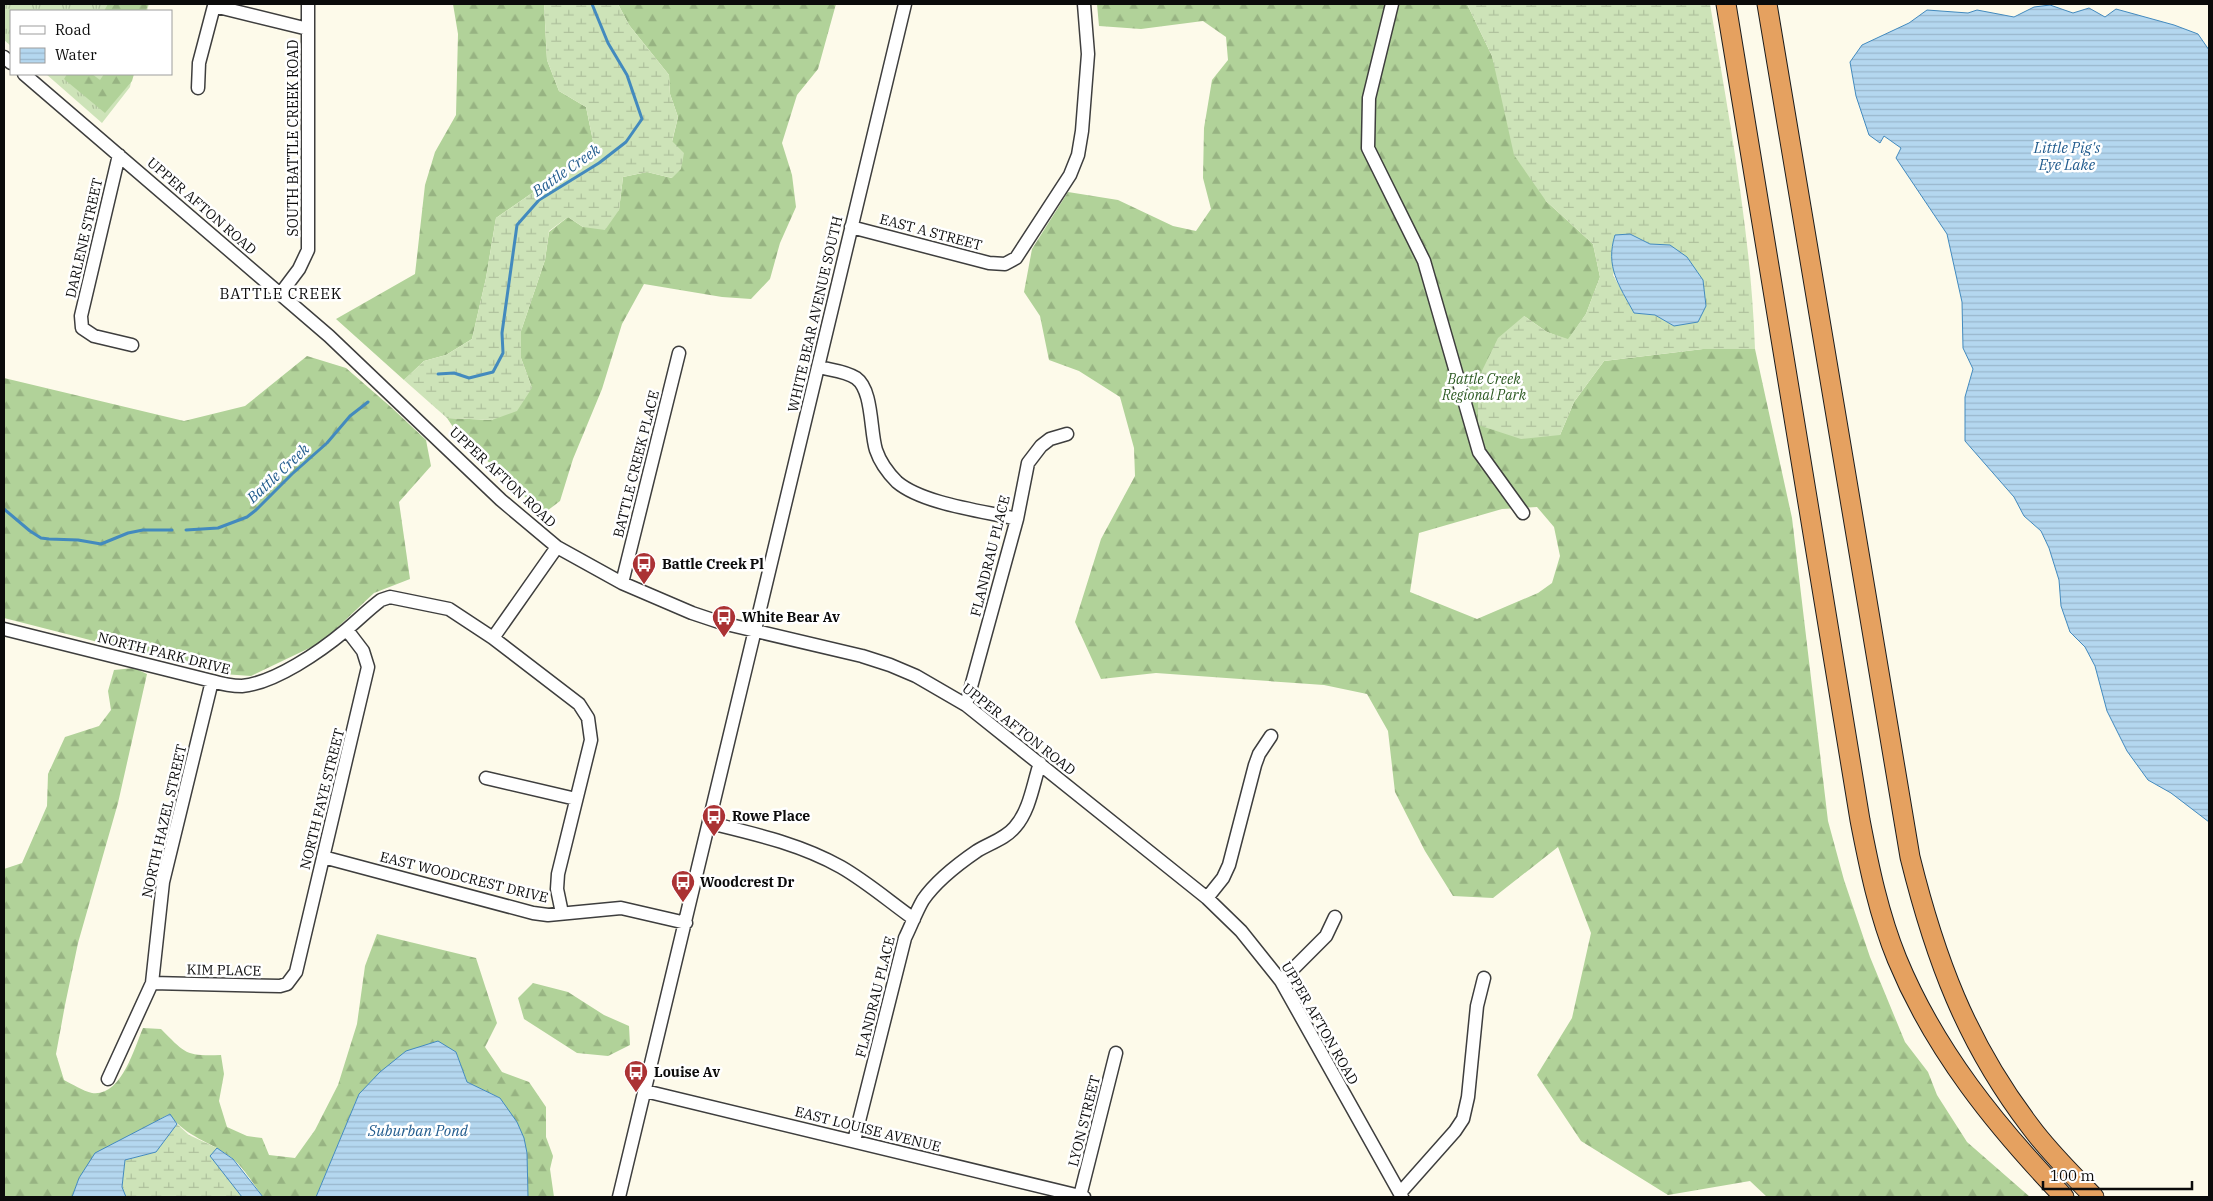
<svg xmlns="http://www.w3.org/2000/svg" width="2213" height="1201" font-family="'IBM Plex Serif',serif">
<defs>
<pattern id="grass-tufts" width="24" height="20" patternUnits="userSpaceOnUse" patternTransform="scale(1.25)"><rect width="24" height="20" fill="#cde3b8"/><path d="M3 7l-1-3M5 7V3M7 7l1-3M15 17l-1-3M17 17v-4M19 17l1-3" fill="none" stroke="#afc19d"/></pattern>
<pattern id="forest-firs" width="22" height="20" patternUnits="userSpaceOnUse" patternTransform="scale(1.25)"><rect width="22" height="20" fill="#b1d299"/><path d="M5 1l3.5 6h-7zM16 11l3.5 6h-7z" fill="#97b382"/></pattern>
<pattern id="wetland-marsh" width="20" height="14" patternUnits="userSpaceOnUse" patternTransform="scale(1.25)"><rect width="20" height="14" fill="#cde3b8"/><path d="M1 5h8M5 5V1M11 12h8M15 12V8" fill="none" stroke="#afc19d"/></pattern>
<pattern id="water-rules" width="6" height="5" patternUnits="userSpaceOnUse" patternTransform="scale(1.25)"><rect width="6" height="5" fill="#b4d7ef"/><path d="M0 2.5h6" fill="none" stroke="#99b7cc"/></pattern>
</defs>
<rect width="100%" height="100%" fill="#fdfaea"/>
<path fill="url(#grass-tufts)" d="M 4,4 L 149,4 L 147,11 L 11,11 L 11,46 L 4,40 Z
M 46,74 L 133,74 L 130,87 L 102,123 Z"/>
<path fill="url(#forest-firs)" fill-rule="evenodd" d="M 108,4 L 148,4 L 146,11 L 104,11 Z
M 453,4 L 544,4 L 547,60 L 559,91 L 586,107 L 593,141 L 568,168 L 496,218 L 486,278 L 472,339 L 446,355 L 424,361 L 404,380 L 336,319 L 415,274 L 425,185 L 435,152 L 456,115 L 458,34 Z
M 618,4 L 836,4 L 818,69 L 797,95 L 782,143 L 792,175 L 796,207 L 780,243 L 770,279 L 751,299 L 722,297 L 644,284 L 622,324 L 602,389 L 573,459 L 560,501 L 543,514 L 455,430 L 447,418 L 492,420 L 532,388 L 521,358 L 521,331 L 545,260 L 549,232 L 568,217 L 583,227 L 619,210 L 623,177 L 647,172 L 672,178 L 672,142 L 678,117 L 670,94 L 669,75 L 629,25 Z
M 1097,4 L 1467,4 L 1492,56 L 1503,97 L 1546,201 L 1593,244 L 1600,277 L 1586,314 L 1568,340 L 1547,332 L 1524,316 L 1560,435 L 1574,402 L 1604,361 L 1703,349 L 1755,349 L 1792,518 L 1828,821 L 1844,880 L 1870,957 L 1905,1042 L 1928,1072 L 1937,1095 L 1967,1142 L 2030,1197 L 1767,1197 L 1750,1181 L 1668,1195 L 1581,1141 L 1537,1075 L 1572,1018 L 1591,933 L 1558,847 L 1493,898 L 1453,896 L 1425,851 L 1395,792 L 1388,731 L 1367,694 L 1324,685 L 1156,673 L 1101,679 L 1075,622 L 1101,539 L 1135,476 L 1134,448 L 1120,397 L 1079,371 L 1049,360 L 1040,316 L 1024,292 L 1032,249 L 1068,192 L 1118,200 L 1173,226 L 1196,231 L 1211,209 L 1203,178 L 1204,128 L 1212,80 L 1228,60 L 1226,37 L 1203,21 L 1141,29 L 1099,26 ZM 1537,507 L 1554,527 L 1560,556 L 1552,583 L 1538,593 L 1477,619 L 1410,592 L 1419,533 L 1502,509 Z
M 67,74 L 92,74 L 100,80 L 104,74 L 134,74 L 132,81 L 105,113 L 64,79 Z
M 307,356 L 346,368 L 392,408 L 426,440 L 431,466 L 399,502 L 410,579 L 374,593 L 322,642 L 251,676 L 223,674 L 4,618 L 4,378 L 184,421 L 245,406 Z
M 134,668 L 147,674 L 118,803 L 78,943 L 65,1005 L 56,1054 L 64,1080 C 72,1084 83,1091 92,1093 C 121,1097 134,1049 143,1028 L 161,1029 C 186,1054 185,1056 221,1055 L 224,1074 L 219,1101 L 227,1127 L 247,1136 L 262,1138 L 269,1155 L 295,1158 L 315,1130 L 338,1085 L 357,1024 L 365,966 L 377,934 L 476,958 L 497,1023 L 485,1047 L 502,1072 L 529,1082 L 546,1107 L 546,1137 L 553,1156 L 550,1169 L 554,1197 L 528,1197 L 528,1178 L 500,1098 L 467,1082 L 456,1052 L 359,1094 L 316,1197 L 263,1197 C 254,1185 244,1168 232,1158 C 210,1141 187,1138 169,1114 L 120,1142 L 79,1178 L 72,1197 L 4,1197 L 4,869 L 22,863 L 47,806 L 48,774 L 65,737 L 99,726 L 111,710 L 108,691 L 114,670 Z
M 533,983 L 568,992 L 604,1015 L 629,1026 L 630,1045 L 608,1056 L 577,1053 L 524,1019 L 518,998 Z"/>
<path fill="url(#wetland-marsh)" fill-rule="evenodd" d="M 544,4 L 618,4 L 629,25 L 669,75 L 670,94 L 678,117 L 672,141 L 684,153 L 681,169 L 672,178 L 647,172 L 623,177 L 619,210 L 605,230 L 583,227 L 568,217 L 549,231 L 545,260 L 521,331 L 521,358 L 532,388 L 517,411 L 492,420 L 447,418 L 404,380 L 424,361 L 446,355 L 472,339 L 486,278 L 496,218 L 568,168 L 593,141 L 586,107 L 559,91 L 547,60 Z
M 1467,4 L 1710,4 C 1729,118 1751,233 1755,349 L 1703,349 L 1604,361 L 1574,402 L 1560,435 L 1521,439 L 1478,425 L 1478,379 L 1498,338 L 1524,316 L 1547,332 L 1568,339 L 1586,314 L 1600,277 L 1593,244 L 1546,201 L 1514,155 L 1492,56 ZM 1630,234 L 1650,244 L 1674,326 L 1655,315 L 1634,313 L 1613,275 Z
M 177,1124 L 189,1135 L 217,1148 L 211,1156 L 242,1197 L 126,1197 L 122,1187 L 125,1160 L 156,1152 Z"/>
<path fill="url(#water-rules)" stroke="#438abe" d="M 2050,5 L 2073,13 L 2089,8 L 2105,17 L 2116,9 L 2174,25 L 2198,34 L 2209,50 L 2209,822 L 2171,793 L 2148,780 L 2127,751 L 2107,711 L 2095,666 L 2085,647 L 2070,632 L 2061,606 L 2059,580 L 2049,548 L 2041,531 L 2024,516 L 2014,497 L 1965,441 L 1965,397 L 1973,369 L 1963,348 L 1962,302 L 1947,234 L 1896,158 L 1901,148 L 1884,136 L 1880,143 L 1869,135 L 1856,96 L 1850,62 L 1862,45 L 1909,23 L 1927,10 L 1968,13 L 1977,10 L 2014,17 L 2034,7 Z
M 1630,234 L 1650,244 L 1670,245 L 1687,257 L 1703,280 L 1706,306 L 1698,322 L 1674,326 L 1655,315 L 1634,313 C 1619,285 1605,267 1615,235 Z
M 438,1041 L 456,1052 L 467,1082 L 500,1098 L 517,1122 L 524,1138 L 527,1153 L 528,1197 L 316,1197 L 359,1094 L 380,1072 L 406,1051 Z
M 170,1114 L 177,1124 L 156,1152 L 125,1160 L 122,1187 L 126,1197 L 72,1197 L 79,1178 L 95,1153 Z
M 217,1148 L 233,1159 L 263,1197 L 242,1197 L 210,1156 Z"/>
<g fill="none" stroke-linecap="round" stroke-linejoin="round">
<path stroke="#438abe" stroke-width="3" d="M 438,374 L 454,373 L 469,378 L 493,372 L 503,353 L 502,333 L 517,225 L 539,200 L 599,163 L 626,142 L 642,119 L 627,75 L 608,43 L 592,4
M 4,509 L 30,531 L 41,538 L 49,539 L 78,540 L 101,544 L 128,533 L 143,530 L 172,530
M 186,530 L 218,528 L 247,517 L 256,510 L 292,474 L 327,443 L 350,416 L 368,402"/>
<g stroke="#3e3e3e" stroke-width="15">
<path id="minor" d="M 1392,4 L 1369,98 L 1368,148 L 1424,261 L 1479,452 L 1523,513
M 4,57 L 11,63
M 24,74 L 329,336 L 501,500 L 557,547 L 622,583 L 692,613 L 722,623 L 862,656 L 890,665 L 916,676 L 966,705 L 1207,898 L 1241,931 L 1281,981 L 1402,1197
M 198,88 L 199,63 L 214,6 L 308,29
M 119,155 L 81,316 L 82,328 L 94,336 L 132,345
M 851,227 L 989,263 L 1005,264 L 1016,258 L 1070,175 L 1078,155 L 1082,131 L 1088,54 L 1084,4
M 281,293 L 299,269 L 308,250 L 308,4
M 819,367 C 830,370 846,371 856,378 C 873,390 870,431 876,450 C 880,462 888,473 897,482 C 923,504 983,511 1017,519
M 622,583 L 679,353
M 4,629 L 212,681 C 222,684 232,686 242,686 C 275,683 321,651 346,630 C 358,620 369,609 381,600 L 390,597 L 449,609 L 493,638 L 579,704 L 588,718 L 591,740 L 558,874 L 557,889 L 562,913
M 493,638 L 557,547
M 966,705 L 1017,519 L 1028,463 L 1041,446 L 1050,439 L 1067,434
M 486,778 L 576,799
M 710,823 C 755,834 800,844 841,867 C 867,882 890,902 914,919
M 323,857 L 533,913 L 548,915 L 621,908 L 686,923
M 1207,898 L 1223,878 L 1229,865 L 1255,765 L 1259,754 L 1271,736
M 1281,981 L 1326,936 L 1335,917
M 152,983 L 280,986 L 287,984 L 296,972 L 368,667 L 363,651 L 347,630
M 108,1079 L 152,983 L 163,882 L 212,681
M 645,1091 L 1084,1197
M 854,1141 L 905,938 C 911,926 916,912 923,900 C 936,881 958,864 977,851 C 990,843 1005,839 1015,827 C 1030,810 1033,784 1040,763
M 1400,1193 L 1455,1131 L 1463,1119 L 1468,1097 L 1477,1006 L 1484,978
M 1080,1196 L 1116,1053
M 619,1197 L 905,4"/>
</g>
<g stroke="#1c1c1c" stroke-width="21">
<path id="highway" d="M 1726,4 L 1860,820 C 1869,867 1879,915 1897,959 C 1935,1051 1996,1126 2064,1197
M 1767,4 L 1910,857 C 1935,958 1966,1042 2030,1126 C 2049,1152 2072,1174 2094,1197"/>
</g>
<use href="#minor" stroke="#fff" stroke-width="12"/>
<use href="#highway" stroke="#e5a160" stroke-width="19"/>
</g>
<defs>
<g id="bus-pin" transform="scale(1.25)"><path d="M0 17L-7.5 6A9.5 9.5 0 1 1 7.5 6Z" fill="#ab3234" stroke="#fff"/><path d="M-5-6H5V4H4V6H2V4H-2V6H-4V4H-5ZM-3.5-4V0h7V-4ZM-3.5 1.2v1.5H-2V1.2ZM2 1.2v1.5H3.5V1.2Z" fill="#fff"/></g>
</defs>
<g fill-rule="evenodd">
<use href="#bus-pin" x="644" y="564"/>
<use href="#bus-pin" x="724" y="617"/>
<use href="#bus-pin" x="714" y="816"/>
<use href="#bus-pin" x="683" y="882"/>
<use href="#bus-pin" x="636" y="1072"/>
</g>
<g text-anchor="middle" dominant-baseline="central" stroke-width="5" stroke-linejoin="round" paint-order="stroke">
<g font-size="14" fill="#0b0b0b" stroke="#fff">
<text transform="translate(293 138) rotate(-90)">SOUTH BATTLE CREEK ROAD</text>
<text transform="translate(202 206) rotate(41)">UPPER AFTON ROAD</text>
<text transform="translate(931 232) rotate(15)">EAST A STREET</text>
<text transform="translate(84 238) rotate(-77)">DARLENE STREET</text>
<text transform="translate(815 314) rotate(-77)">WHITE BEAR AVENUE SOUTH</text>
<text transform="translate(636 464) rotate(-76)">BATTLE CREEK PLACE</text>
<text transform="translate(503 477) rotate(43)">UPPER AFTON ROAD</text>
<text transform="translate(990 556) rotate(-76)">FLANDRAU PLACE</text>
<text transform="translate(164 653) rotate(14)">NORTH PARK DRIVE</text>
<text transform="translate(1019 729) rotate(38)">UPPER AFTON ROAD</text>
<text transform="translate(322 799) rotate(-76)">NORTH FAYE STREET</text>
<text transform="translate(164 821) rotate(-77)">NORTH HAZEL STREET</text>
<text transform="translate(464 877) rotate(14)">EAST WOODCREST DRIVE</text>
<text transform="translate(224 970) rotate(1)">KIM PLACE</text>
<text transform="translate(875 997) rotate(-76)">FLANDRAU PLACE</text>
<text transform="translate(1320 1023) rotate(60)">UPPER AFTON ROAD</text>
<text transform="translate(1084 1121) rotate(-76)">LYON STREET</text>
<text transform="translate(868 1129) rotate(14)">EAST LOUISE AVENUE</text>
</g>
<g font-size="14" font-style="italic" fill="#2d5b23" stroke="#fff">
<text x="1484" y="379">Battle Creek<tspan x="1484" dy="16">Regional Park</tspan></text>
</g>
<g font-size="14" font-weight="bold" fill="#0b0b0b" stroke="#fff" text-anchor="start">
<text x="662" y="564">Battle Creek Pl</text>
<text x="742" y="617">White Bear Av</text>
<text x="732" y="816">Rowe Place</text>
<text x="700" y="882">Woodcrest Dr</text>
<text x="654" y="1072">Louise Av</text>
</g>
<g font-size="15" font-style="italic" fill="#225c8e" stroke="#fff">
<text x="2067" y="147">Little Pig's<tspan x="2067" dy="17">Eye Lake</tspan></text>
<text transform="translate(566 170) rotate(-35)">Battle Creek</text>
<text transform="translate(278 473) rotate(-43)">Battle Creek</text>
<text x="418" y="1130">Suburban Pond</text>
</g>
<g font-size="15" letter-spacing="1" fill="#0b0b0b" stroke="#fff">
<text x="281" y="293">BATTLE CREEK</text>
</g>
</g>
<rect width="2213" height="1201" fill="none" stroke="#0b0b0b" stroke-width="10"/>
<rect x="10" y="10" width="162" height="65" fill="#ffffff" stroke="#9d9d9d"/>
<rect x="20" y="26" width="25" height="8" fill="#ffffff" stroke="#9d9d9d"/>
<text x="55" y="35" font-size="15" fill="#0b0b0b">Road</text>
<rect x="20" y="48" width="25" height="15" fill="url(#water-rules)" stroke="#9d9d9d"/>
<text x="55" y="60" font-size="15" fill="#0b0b0b">Water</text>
<path d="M2043 1181v8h149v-8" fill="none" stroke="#0b0b0b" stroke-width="2.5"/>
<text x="2050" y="1181" font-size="15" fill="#0b0b0b" stroke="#ffffff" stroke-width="4" paint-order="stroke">100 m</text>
</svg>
